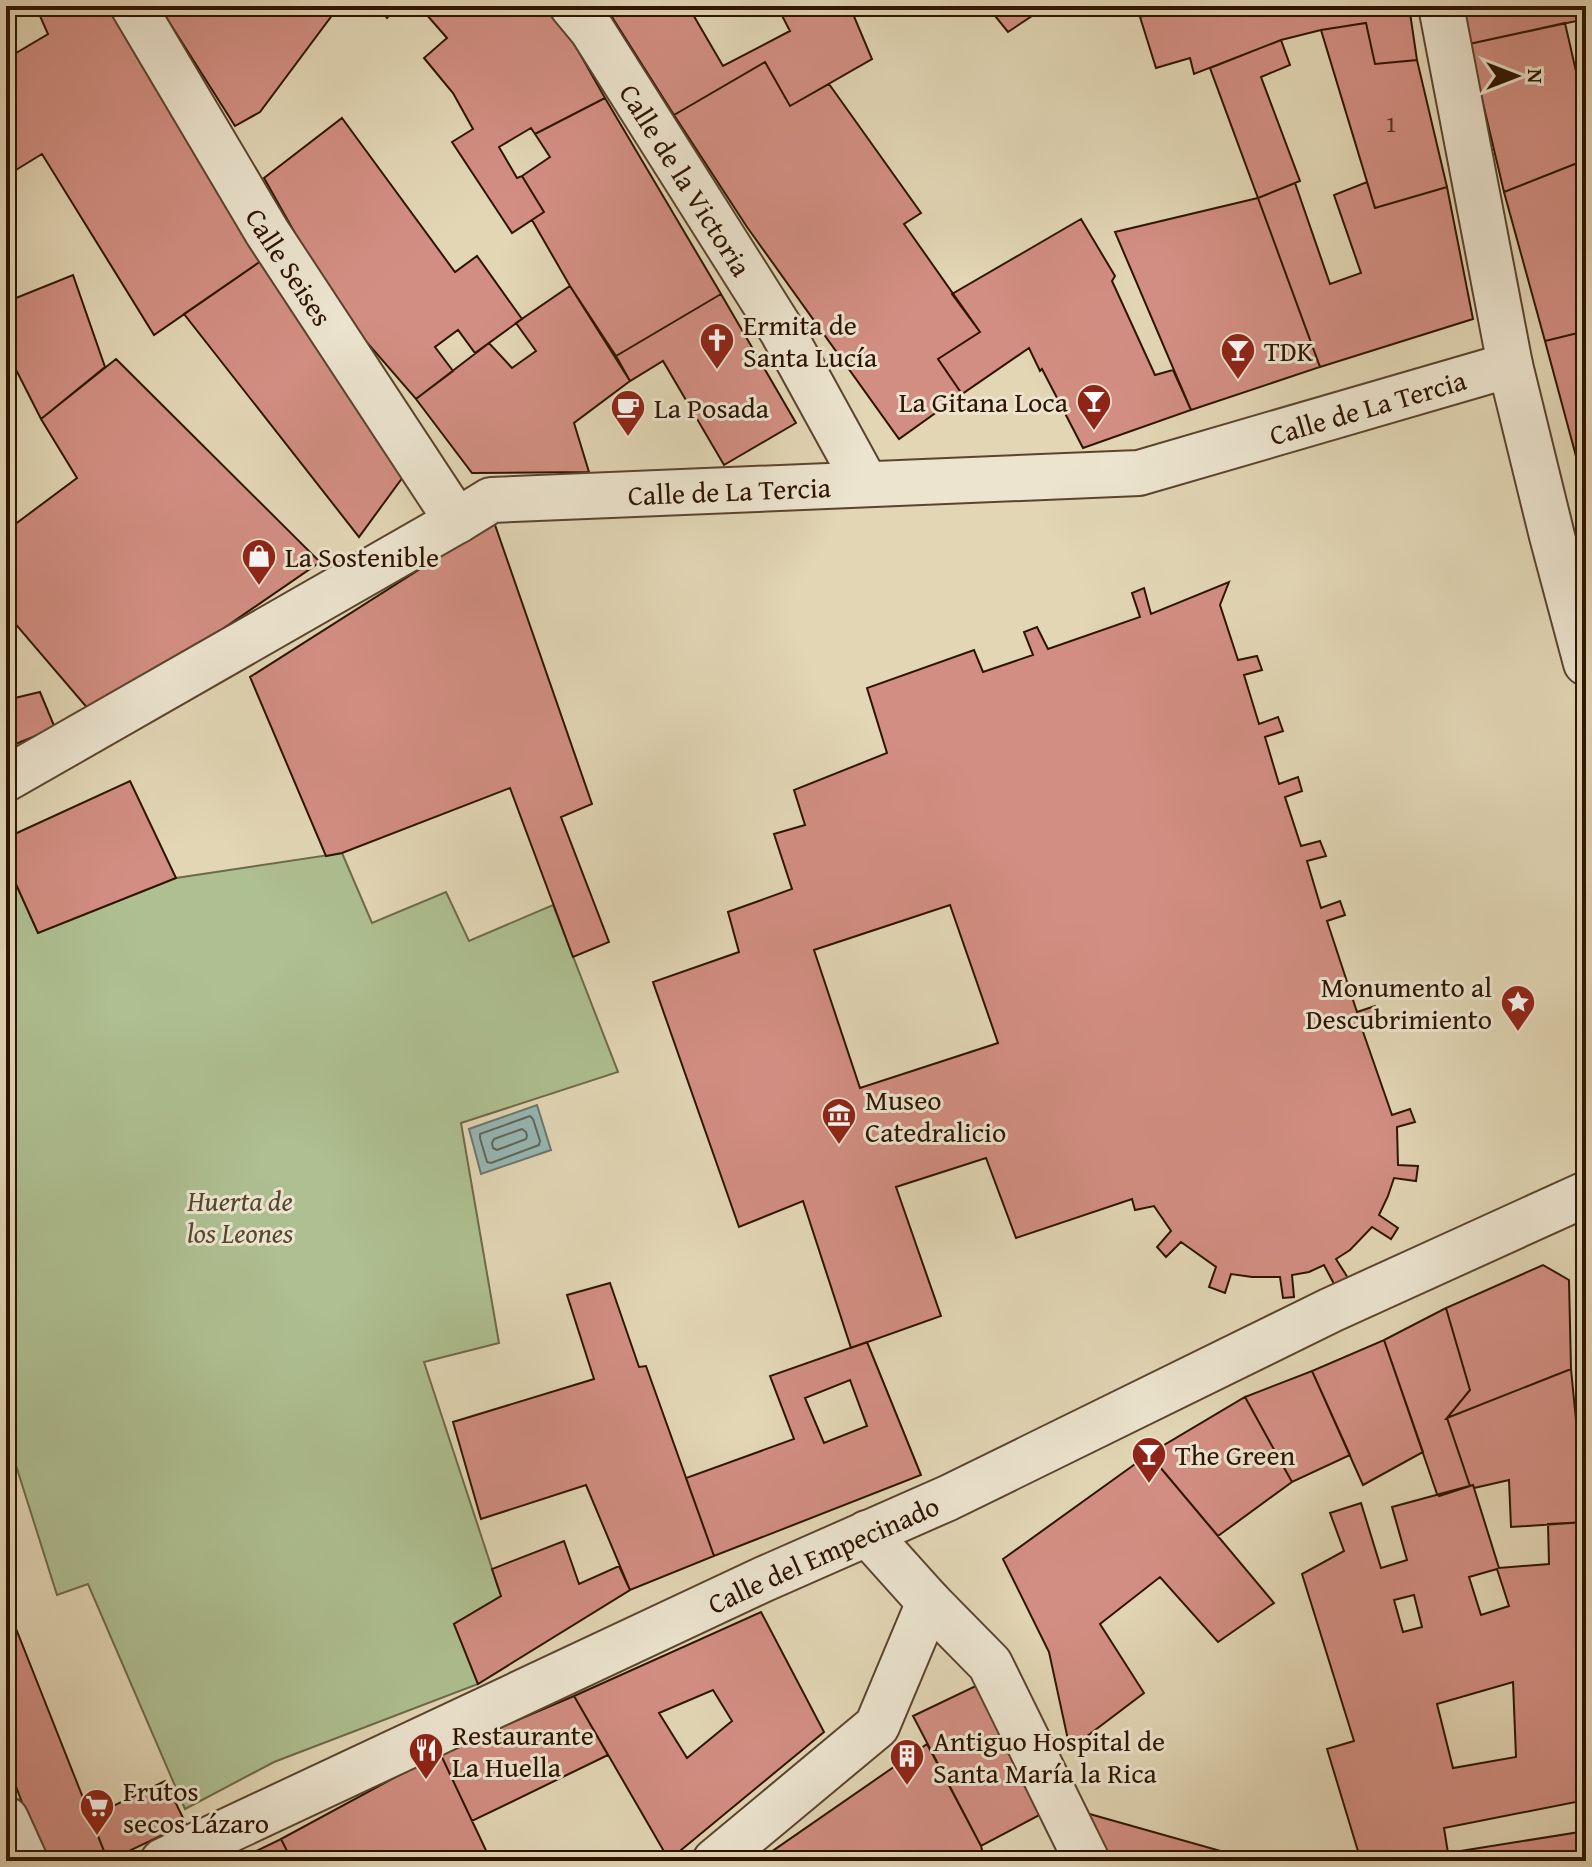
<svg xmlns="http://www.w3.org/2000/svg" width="1592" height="1867" font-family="'Gentium Book Plus',serif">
<rect width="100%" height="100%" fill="#e2d6b5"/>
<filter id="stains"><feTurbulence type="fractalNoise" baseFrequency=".0025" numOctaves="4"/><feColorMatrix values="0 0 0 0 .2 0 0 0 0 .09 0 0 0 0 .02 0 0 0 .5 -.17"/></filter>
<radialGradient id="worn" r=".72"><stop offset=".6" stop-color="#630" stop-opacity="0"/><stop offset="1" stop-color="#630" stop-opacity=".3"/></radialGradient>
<path fill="#aebf91" stroke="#6e6a48" stroke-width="2" d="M 342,853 L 372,923 L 446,892 L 469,941 L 553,905 L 618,1072 L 461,1123 L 499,1343 L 424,1362 L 501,1596 L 454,1624 L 478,1684 L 274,1762 L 185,1809 L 88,1584 L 57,1595 L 6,1434 L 6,862 L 38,933 L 176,878 Z"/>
<path fill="#96b7b5" stroke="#6c766d" stroke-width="2" d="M 537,1105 L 551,1150 L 481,1174 L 469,1129 Z"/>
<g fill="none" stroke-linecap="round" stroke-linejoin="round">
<path stroke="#62665a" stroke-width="2" d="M 530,1116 L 533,1119 L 540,1141 L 539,1145 L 491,1163 L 487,1162 L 480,1138 L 480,1134 Z
M 522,1129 L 526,1132 L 527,1136 L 526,1139 L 497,1150 L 493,1148 L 492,1143 L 494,1139 Z"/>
</g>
<path fill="#d28e82" stroke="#2e1400" stroke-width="2" fill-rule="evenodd" d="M 38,6 L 112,6 L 261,261 L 154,335 L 42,154 L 6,176 L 6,59 L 48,34 L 36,7 Z
M 159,6 L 339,6 L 260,112 L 235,126 Z
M 378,6 L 398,6 L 387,18 Z
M 419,6 L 550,6 L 563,24 L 605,98 L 535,134 L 531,128 L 499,147 L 517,178 L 522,176 L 544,212 L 512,233 L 452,142 L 473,129 L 453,93 L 424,58 L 447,38 Z
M 605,6 L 688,6 L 723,66 L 790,31 L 777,6 L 852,6 L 850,7 L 872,59 L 790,106 L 765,62 L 674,115 Z
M 987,6 L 1047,6 L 1008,32 Z
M 1174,6 L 1260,6 L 1263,15 L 1293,6 L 1409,6 L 1417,60 L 1375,64 L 1366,23 L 1321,30 L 1281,40 L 1194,74 L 1190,58 L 1156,68 L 1140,17 Z
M 1462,6 L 1586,6 L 1586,19 L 1469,44 Z
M 1366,23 L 1375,64 L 1417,60 L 1447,187 L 1375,208 L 1321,30 Z
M 1565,23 L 1586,115 L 1586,161 L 1585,160 L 1504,192 L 1469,44 Z
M 1281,40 L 1290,65 L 1261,77 L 1300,181 L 1258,198 L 1210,68 Z
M 765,62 L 790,106 L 829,84 L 921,213 L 904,224 L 980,332 L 938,359 L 962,394 L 899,439 L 747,227 L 674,115 Z
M 605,98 L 721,294 L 616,356 L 570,286 L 532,220 L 544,212 L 522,176 L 550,157 L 535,134 Z
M 342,118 L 455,272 L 477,256 L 522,319 L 475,353 L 458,330 L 435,347 L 453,371 L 416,399 L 337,308 L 264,178 Z
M 1585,160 L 1586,165 L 1586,331 L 1545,341 L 1504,192 Z
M 1367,182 L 1375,208 L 1447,187 L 1473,319 L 1320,367 L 1258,198 L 1295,183 L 1330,284 L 1361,273 L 1334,195 Z
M 1258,198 L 1320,367 L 1191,410 L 1115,232 Z
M 1081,219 L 1115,276 L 1112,281 L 1155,375 L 1173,370 L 1191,410 L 1083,448 L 1042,369 L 1040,371 L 1029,348 L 962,394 L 938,359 L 980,332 L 952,294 Z
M 261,261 L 411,466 L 359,537 L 184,314 Z
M 73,275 L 105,367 L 41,419 L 6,350 L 6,302 Z
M 570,286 L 630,381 L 574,423 L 589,472 L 472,473 L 416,399 L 489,343 L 512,368 L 536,351 L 516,323 Z
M 721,294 L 796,423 L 724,465 L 663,361 L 630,381 L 616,356 Z
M 1586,331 L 1586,469 L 1580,471 L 1545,341 Z
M 116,359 L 320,562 L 95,717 L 6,613 L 6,531 L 77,478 L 41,419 Z
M 494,522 L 592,804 L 561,817 L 609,942 L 573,957 L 510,788 L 342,853 L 326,856 L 250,677 Z
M 1229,582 L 1220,605 L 1238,660 L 1257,656 L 1262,670 L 1244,675 L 1259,724 L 1278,717 L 1283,731 L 1265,737 L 1279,784 L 1298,777 L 1302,791 L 1285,797 L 1301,846 L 1320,841 L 1326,856 L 1307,861 L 1321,908 L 1340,901 L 1345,915 L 1327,921 L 1357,1012 L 1375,1006 L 1380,1020 L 1361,1026 L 1392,1115 L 1410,1109 L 1415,1122 L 1397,1127 L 1398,1165 L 1418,1166 L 1416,1181 L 1394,1178 L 1388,1196 L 1379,1215 L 1398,1228 L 1391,1239 L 1372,1227 L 1350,1250 L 1336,1259 L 1348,1278 L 1334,1284 L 1324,1265 L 1309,1272 L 1292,1275 L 1294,1297 L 1283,1298 L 1280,1277 L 1252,1277 L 1231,1274 L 1225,1293 L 1209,1287 L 1216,1267 L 1181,1242 L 1166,1257 L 1157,1247 L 1171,1231 L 1154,1206 L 1135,1210 L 1132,1199 L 1016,1238 L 986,1158 L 896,1187 L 941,1316 L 851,1348 L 803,1201 L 739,1227 L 653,982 L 739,952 L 728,912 L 792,889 L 774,834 L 805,825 L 794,790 L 887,753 L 867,688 L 974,650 L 983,672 L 1033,655 L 1024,632 L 1037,627 L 1048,649 L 1140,617 L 1132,593 L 1144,588 L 1151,614 ZM 950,905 L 998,1043 L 860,1088 L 814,950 Z
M 40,692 L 55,728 L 6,748 L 6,700 Z
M 130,781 L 176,878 L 38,933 L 6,862 L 6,838 Z
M 1543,1265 L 1569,1280 L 1571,1369 L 1447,1418 L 1470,1390 L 1446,1308 Z
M 610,1283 L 639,1367 L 646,1366 L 714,1556 L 630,1590 L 586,1485 L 481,1519 L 453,1422 L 594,1379 L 567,1295 Z
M 1446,1308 L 1470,1390 L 1447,1418 L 1470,1486 L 1439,1496 L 1437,1494 L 1384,1340 Z
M 1384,1340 L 1423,1452 L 1363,1485 L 1312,1371 Z
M 867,1342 L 921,1475 L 714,1556 L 686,1478 L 794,1439 L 770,1376 ZM 850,1380 L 867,1426 L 824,1443 L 805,1398 Z
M 1571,1369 L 1586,1522 L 1511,1527 L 1509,1480 L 1474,1488 L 1473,1485 L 1470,1486 L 1447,1418 Z
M 1312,1371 L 1350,1455 L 1292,1482 L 1245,1397 Z
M 1245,1397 L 1292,1482 L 1218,1536 L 1149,1454 Z
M 1149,1454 L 1274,1603 L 1218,1642 L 1160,1577 L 1100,1624 L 1144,1693 L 1070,1749 L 1049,1652 L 1003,1559 Z
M 1473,1485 L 1499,1568 L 1549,1564 L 1548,1524 L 1586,1522 L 1586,1800 L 1444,1828 L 1448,1853 L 1401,1861 L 1361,1861 L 1327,1749 L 1354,1741 L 1302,1574 L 1344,1551 L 1330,1513 L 1361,1503 L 1381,1568 L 1407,1560 L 1392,1507 ZM 1497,1569 L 1509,1606 L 1481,1615 L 1469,1577 ZM 1414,1595 L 1422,1627 L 1403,1632 L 1394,1600 ZM 1513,1682 L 1516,1757 L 1453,1768 L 1437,1704 Z
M 564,1541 L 579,1584 L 619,1566 L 630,1590 L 478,1684 L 454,1624 L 501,1596 L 492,1569 Z
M 761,1612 L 824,1732 L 669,1860 L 574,1696 ZM 713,1690 L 732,1721 L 687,1758 L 659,1713 Z
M 11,1616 L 108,1861 L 44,1861 L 6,1760 L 6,1619 Z
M 984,1682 L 1047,1811 L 981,1846 L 913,1716 Z
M 574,1696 L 608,1755 L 472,1821 L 440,1753 Z
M 927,1744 L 981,1846 L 985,1861 L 934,1861 L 931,1854 L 920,1861 L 758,1861 Z
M 440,1753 L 491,1861 L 292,1861 L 281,1839 Z
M 165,1781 L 186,1824 L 108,1861 L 90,1817 Z
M 1079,1811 L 1256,1861 L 1103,1861 Z
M 1586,1831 L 1586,1861 L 1401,1861 L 1448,1853 Z
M 281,1839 L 292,1861 L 236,1861 Z"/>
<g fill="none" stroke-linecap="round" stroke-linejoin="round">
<g stroke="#5b442d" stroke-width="48">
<g id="minor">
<path id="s1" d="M 133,6 L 267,232 L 457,521"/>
<path id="s2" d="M 572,6 L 592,30 L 782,331 L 866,484"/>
<path d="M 1441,6 L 1510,365 L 1552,536 L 1586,663"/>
<path id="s3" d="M 6,779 L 457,521 L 491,500 L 1139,473 L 1510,365"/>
<path d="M 867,1533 L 929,1602 L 990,1664 L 1087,1861"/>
<path d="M 6,1819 L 25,1861"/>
<path id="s4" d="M 163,1861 L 764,1579 L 948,1498 L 1331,1310 L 1586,1194"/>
<path d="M 715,1861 L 877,1726 L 929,1602"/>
</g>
</g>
<use href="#minor" stroke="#ece4cf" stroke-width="44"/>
</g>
<defs>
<g id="church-pin" transform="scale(1.8)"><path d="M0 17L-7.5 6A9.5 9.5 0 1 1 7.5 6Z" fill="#8f2418" stroke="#ece4cf"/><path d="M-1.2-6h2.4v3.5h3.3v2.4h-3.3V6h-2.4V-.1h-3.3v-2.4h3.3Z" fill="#fff"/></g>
<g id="bar-pin" transform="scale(1.8)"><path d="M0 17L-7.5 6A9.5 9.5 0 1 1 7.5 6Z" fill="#8f2418" stroke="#ece4cf"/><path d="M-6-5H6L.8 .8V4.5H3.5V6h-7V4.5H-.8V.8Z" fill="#fff"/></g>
<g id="cafe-pin" transform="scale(1.8)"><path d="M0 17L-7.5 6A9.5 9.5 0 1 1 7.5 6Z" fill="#8f2418" stroke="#ece4cf"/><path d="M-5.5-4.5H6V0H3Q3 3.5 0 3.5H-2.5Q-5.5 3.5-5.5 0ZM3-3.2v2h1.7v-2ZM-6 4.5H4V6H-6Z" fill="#fff"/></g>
<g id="shop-pin" transform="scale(1.8)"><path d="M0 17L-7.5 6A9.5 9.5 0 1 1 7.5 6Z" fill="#8f2418" stroke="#ece4cf"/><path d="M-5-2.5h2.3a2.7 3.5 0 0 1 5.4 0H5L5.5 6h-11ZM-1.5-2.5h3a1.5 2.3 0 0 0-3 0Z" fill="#fff"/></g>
<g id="sight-pin" transform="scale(1.8)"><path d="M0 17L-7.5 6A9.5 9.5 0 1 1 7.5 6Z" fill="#8f2418" stroke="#ece4cf"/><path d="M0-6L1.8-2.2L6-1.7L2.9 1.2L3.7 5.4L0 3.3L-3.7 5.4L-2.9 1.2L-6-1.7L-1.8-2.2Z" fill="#fff"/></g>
<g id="museum-pin" transform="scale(1.8)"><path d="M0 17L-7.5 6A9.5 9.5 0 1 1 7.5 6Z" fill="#8f2418" stroke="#ece4cf"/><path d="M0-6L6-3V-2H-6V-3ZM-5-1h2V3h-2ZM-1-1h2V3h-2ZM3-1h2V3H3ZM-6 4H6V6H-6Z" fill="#fff"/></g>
<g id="restaurant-pin" transform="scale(1.8)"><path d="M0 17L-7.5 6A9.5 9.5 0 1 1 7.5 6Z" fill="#8f2418" stroke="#ece4cf"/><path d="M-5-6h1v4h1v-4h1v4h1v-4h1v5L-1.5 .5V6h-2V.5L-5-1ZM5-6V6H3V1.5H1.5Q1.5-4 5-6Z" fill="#fff"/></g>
<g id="building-pin" transform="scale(1.8)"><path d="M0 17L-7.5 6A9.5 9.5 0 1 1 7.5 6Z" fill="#8f2418" stroke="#ece4cf"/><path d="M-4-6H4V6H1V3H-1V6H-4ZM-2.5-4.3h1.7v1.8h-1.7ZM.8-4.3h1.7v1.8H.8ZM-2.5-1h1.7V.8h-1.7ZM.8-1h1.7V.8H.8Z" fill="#fff"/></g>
<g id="supermarket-pin" transform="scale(1.8)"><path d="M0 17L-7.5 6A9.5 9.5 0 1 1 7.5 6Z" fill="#8f2418" stroke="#ece4cf"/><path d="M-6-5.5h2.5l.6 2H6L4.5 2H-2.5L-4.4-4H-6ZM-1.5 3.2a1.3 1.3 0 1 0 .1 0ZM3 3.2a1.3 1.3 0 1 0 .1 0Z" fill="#fff"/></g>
</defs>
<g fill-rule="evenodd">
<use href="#church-pin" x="717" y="340"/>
<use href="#bar-pin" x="1238" y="350"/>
<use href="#bar-pin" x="1094" y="401"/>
<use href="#cafe-pin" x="628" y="407"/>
<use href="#shop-pin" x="259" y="556"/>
<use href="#sight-pin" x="1518" y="1002"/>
<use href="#museum-pin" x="839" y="1115"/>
<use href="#bar-pin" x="1149" y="1454"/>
<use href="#restaurant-pin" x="426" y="1750"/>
<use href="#building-pin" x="907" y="1756"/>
<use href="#supermarket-pin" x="97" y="1806"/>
</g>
<g text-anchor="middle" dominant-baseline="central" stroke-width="6" stroke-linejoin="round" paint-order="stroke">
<g font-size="24" fill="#573220">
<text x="1391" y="123">1</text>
</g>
<g font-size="28" fill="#2e1400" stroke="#ece4cf">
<text stroke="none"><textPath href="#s2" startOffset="208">Calle de la Victoria</textPath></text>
<text stroke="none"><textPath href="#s1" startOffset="304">Calle Seises</textPath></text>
<text stroke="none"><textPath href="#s3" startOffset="1446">Calle de La Tercia</textPath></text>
<text stroke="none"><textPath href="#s3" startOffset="798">Calle de La Tercia</textPath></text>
<text stroke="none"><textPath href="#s4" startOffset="728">Calle del Empecinado</textPath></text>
</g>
<g font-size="28" fill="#2e1400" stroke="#ece4cf" text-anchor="start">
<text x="743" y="324">Ermita de<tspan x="743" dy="32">Santa Lucía</tspan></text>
<text x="1264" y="350">TDK</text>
<text x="1068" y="401" text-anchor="end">La Gitana Loca</text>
<text x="654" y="407">La Posada</text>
<text x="285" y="556">La Sostenible</text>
<text x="1492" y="986" text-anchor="end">Monumento al<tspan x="1492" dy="32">Descubrimiento</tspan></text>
<text x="865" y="1099">Museo<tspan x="865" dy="32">Catedralicio</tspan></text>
<text x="1175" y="1454">The Green</text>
<text x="452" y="1734">Restaurante<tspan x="452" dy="32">La Huella</tspan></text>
<text x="933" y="1740">Antiguo Hospital de<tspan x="933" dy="32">Santa María la Rica</tspan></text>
<text x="123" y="1790">Frutos<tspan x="123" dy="32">secos Lázaro</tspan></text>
</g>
<g font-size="28" font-style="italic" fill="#54472c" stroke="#ece4cf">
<text x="240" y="1200">Huerta de<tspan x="240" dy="32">los Leones</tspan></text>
</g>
</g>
<rect width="1592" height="1867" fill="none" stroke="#e2d6b5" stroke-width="32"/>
<rect x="8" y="8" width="1576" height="1851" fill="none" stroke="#2e1400" stroke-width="4"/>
<rect x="16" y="16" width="1560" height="1835" fill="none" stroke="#2e1400" stroke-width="2"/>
<g transform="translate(1516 76) rotate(90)" stroke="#ece4cf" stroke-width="6" paint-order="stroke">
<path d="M0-6L14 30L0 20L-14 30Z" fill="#2e1400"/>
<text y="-12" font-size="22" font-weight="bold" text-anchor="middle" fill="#2e1400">N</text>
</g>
<rect width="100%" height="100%" filter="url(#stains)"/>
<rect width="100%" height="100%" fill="url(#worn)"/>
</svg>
